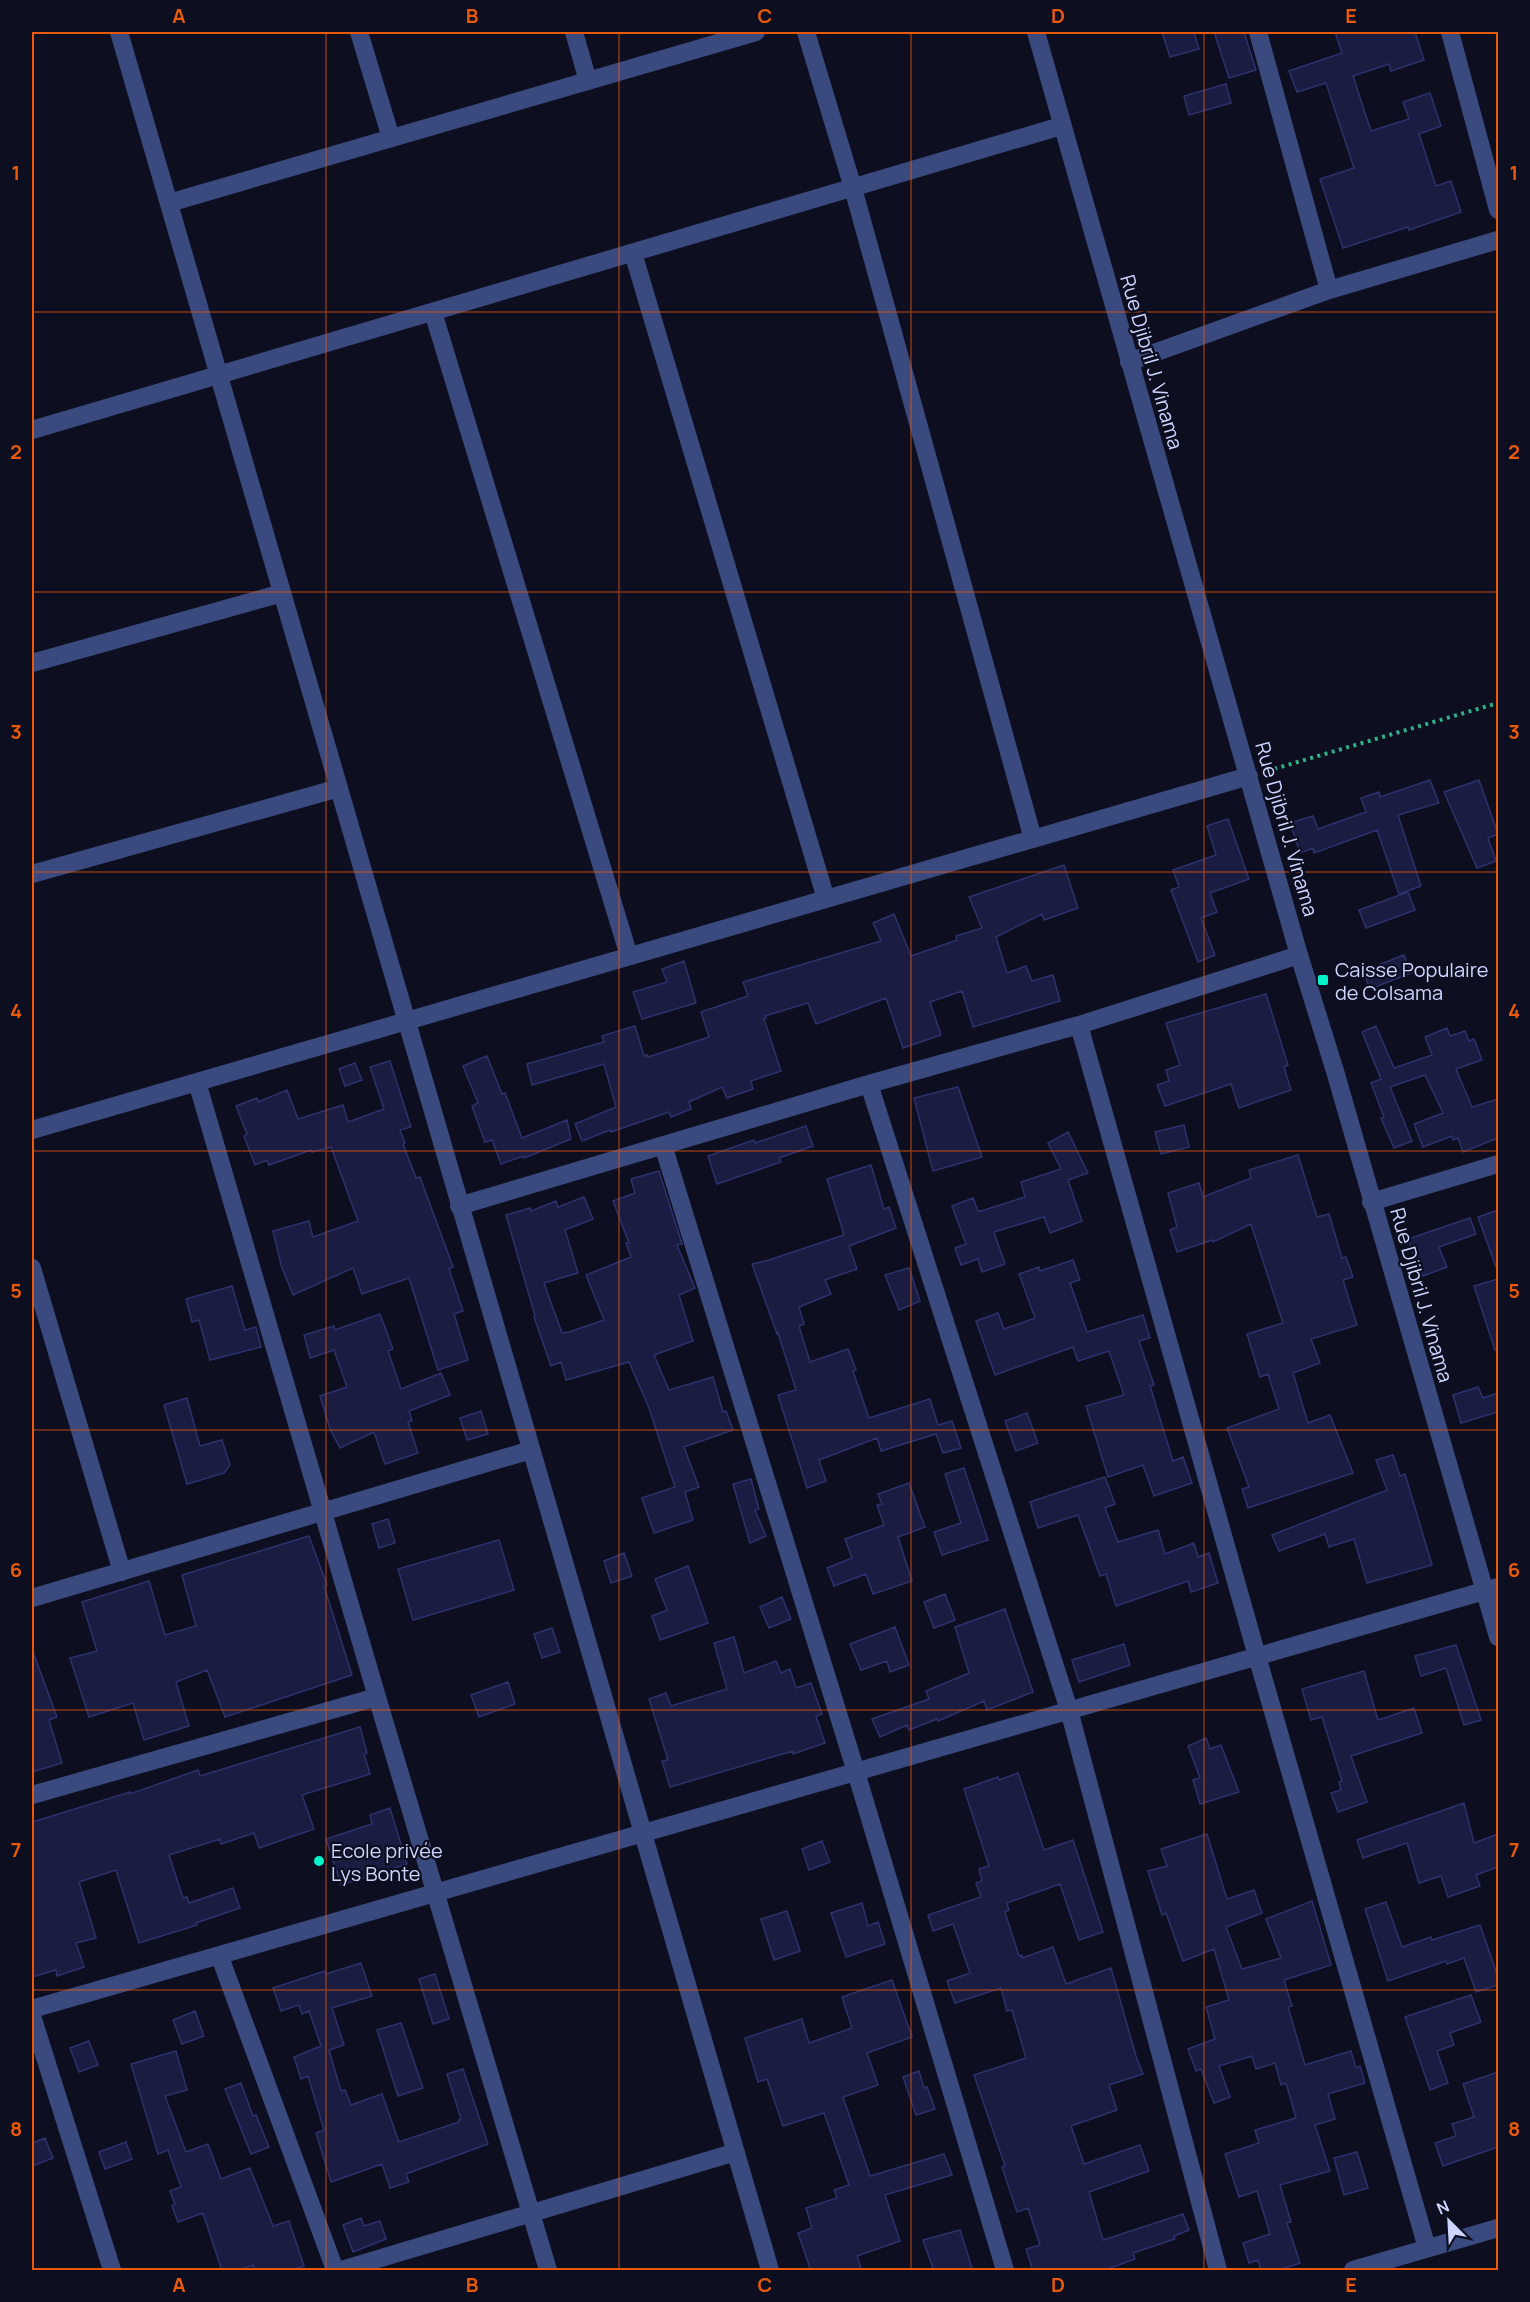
<svg xmlns="http://www.w3.org/2000/svg" width="1530" height="2302" font-family="Manrope,sans-serif">
<rect width="100%" height="100%" fill="#0d0f20"/>
<path fill="#1a1d41" stroke="#2d316c" stroke-width="1.5" d="M 1162,32 L 1194,32 L 1199,49 L 1170,57 Z
M 1214,32 L 1244,32 L 1256,70 L 1229,78 Z
M 1335,32 L 1415,32 L 1424,60 L 1391,71 L 1389,64 L 1353,76 L 1371,131 L 1409,119 L 1403,102 L 1430,93 L 1441,126 L 1419,134 L 1436,186 L 1451,181 L 1461,212 L 1409,230 L 1408,227 L 1343,248 L 1320,179 L 1354,168 L 1326,83 L 1297,92 L 1289,71 L 1342,53 Z
M 1226,84 L 1231,103 L 1189,115 L 1184,96 Z
M 1430,780 L 1439,803 L 1398,815 L 1421,886 L 1399,894 L 1377,830 L 1314,853 L 1313,848 L 1300,853 L 1290,823 L 1313,816 L 1318,829 L 1366,812 L 1361,798 L 1379,792 L 1380,797 Z
M 1479,780 L 1498,834 L 1488,838 L 1496,861 L 1477,868 L 1444,792 Z
M 1228,819 L 1249,879 L 1210,893 L 1217,912 L 1201,918 L 1215,955 L 1198,962 L 1171,890 L 1179,887 L 1173,870 L 1216,855 L 1207,826 Z
M 1064,865 L 1078,908 L 1044,920 L 1042,914 L 996,937 L 1007,973 L 1026,966 L 1032,981 L 1053,975 L 1060,1001 L 973,1027 L 962,991 L 930,1002 L 941,1035 L 903,1048 L 886,998 L 816,1024 L 808,1003 L 765,1016 L 766,1018 L 764,1019 L 781,1071 L 751,1081 L 753,1089 L 727,1098 L 722,1087 L 689,1102 L 691,1109 L 671,1117 L 669,1112 L 611,1132 L 610,1130 L 582,1141 L 575,1124 L 616,1107 L 604,1064 L 532,1085 L 527,1064 L 604,1042 L 602,1036 L 635,1026 L 644,1056 L 647,1055 L 648,1057 L 709,1037 L 701,1012 L 748,996 L 743,982 L 881,941 L 873,923 L 894,914 L 911,956 L 957,940 L 956,936 L 982,928 L 969,897 Z
M 1408,892 L 1415,910 L 1366,928 L 1359,910 Z
M 1404,955 L 1411,973 L 1370,989 L 1363,971 Z
M 684,961 L 696,1003 L 642,1019 L 633,992 L 667,982 L 662,969 Z
M 1266,994 L 1288,1065 L 1284,1067 L 1291,1090 L 1239,1108 L 1231,1084 L 1165,1106 L 1157,1085 L 1169,1081 L 1166,1070 L 1180,1065 L 1166,1023 Z
M 1376,1026 L 1394,1068 L 1432,1055 L 1425,1037 L 1447,1028 L 1450,1036 L 1465,1031 L 1469,1041 L 1474,1039 L 1482,1060 L 1456,1069 L 1472,1107 L 1498,1099 L 1498,1138 L 1463,1152 L 1458,1138 L 1453,1140 L 1452,1136 L 1423,1147 L 1414,1124 L 1443,1113 L 1425,1075 L 1390,1087 L 1412,1141 L 1394,1148 L 1381,1118 L 1384,1117 L 1371,1083 L 1381,1079 L 1362,1032 Z
M 487,1056 L 502,1094 L 505,1093 L 522,1138 L 567,1120 L 571,1139 L 524,1158 L 523,1156 L 501,1164 L 492,1140 L 485,1142 L 472,1106 L 478,1103 L 463,1066 Z
M 390,1061 L 411,1127 L 400,1130 L 405,1143 L 403,1144 L 416,1178 L 420,1177 L 453,1267 L 449,1269 L 463,1311 L 454,1314 L 468,1360 L 438,1370 L 409,1278 L 362,1294 L 353,1268 L 293,1295 L 281,1265 L 273,1231 L 309,1221 L 313,1237 L 358,1221 L 331,1147 L 312,1152 L 311,1150 L 269,1165 L 267,1160 L 255,1165 L 244,1136 L 247,1134 L 236,1106 L 257,1098 L 258,1102 L 287,1090 L 298,1119 L 343,1105 L 348,1122 L 384,1109 L 370,1067 Z
M 355,1063 L 362,1080 L 345,1086 L 339,1069 Z
M 958,1087 L 982,1157 L 933,1171 L 914,1098 Z
M 1184,1125 L 1189,1147 L 1161,1154 L 1155,1132 Z
M 806,1126 L 813,1146 L 779,1158 L 781,1162 L 717,1184 L 708,1156 L 754,1140 L 755,1143 Z
M 1068,1132 L 1088,1173 L 1068,1180 L 1082,1221 L 1050,1233 L 1044,1217 L 994,1232 L 1005,1264 L 982,1272 L 978,1259 L 961,1265 L 955,1248 L 966,1244 L 952,1206 L 973,1198 L 978,1211 L 981,1211 L 1025,1197 L 1021,1182 L 1061,1169 L 1048,1143 Z
M 1298,1155 L 1317,1217 L 1329,1214 L 1342,1258 L 1346,1257 L 1353,1277 L 1343,1280 L 1357,1325 L 1311,1339 L 1320,1363 L 1293,1373 L 1308,1423 L 1330,1415 L 1353,1473 L 1248,1508 L 1242,1489 L 1249,1487 L 1227,1428 L 1279,1409 L 1268,1374 L 1260,1377 L 1247,1334 L 1283,1323 L 1251,1224 L 1213,1242 L 1212,1240 L 1177,1252 L 1170,1230 L 1177,1227 L 1168,1193 L 1199,1183 L 1203,1197 L 1251,1178 L 1249,1170 Z
M 871,1165 L 884,1209 L 889,1207 L 896,1228 L 849,1246 L 857,1269 L 825,1280 L 831,1294 L 799,1307 L 804,1324 L 799,1326 L 810,1362 L 848,1349 L 856,1370 L 853,1371 L 869,1418 L 930,1399 L 938,1425 L 952,1421 L 961,1448 L 943,1453 L 936,1434 L 881,1451 L 877,1438 L 819,1460 L 826,1481 L 807,1488 L 778,1395 L 796,1390 L 778,1333 L 777,1334 L 752,1264 L 769,1260 L 844,1235 L 827,1179 Z
M 659,1171 L 682,1244 L 677,1245 L 695,1288 L 679,1295 L 693,1341 L 654,1355 L 669,1390 L 713,1377 L 723,1412 L 726,1411 L 733,1430 L 684,1447 L 699,1487 L 685,1492 L 693,1520 L 654,1533 L 642,1498 L 675,1487 L 649,1408 L 629,1362 L 566,1380 L 561,1362 L 551,1366 L 534,1317 L 535,1316 L 506,1215 L 530,1208 L 531,1211 L 556,1201 L 558,1207 L 584,1197 L 593,1219 L 565,1230 L 578,1273 L 544,1283 L 562,1333 L 569,1332 L 604,1320 L 586,1275 L 631,1257 L 626,1243 L 629,1243 L 613,1201 L 635,1193 L 631,1179 Z
M 1498,1210 L 1498,1267 L 1496,1267 L 1478,1217 Z
M 1470,1218 L 1476,1234 L 1439,1247 L 1447,1267 L 1423,1276 L 1421,1271 L 1419,1272 L 1408,1239 Z
M 1073,1260 L 1080,1280 L 1070,1283 L 1087,1332 L 1143,1315 L 1150,1338 L 1139,1341 L 1154,1385 L 1150,1386 L 1173,1461 L 1183,1457 L 1192,1483 L 1154,1496 L 1143,1465 L 1108,1477 L 1086,1406 L 1124,1395 L 1109,1351 L 1078,1361 L 1073,1347 L 995,1375 L 976,1321 L 998,1313 L 1004,1329 L 1035,1318 L 1019,1274 L 1039,1267 L 1040,1271 Z
M 909,1268 L 920,1301 L 899,1310 L 885,1275 Z
M 1498,1279 L 1498,1349 L 1495,1350 L 1474,1286 Z
M 232,1286 L 245,1330 L 256,1327 L 261,1347 L 210,1360 L 199,1320 L 192,1322 L 186,1299 Z
M 380,1314 L 393,1349 L 388,1351 L 401,1389 L 441,1373 L 450,1395 L 409,1411 L 412,1421 L 408,1422 L 418,1453 L 385,1464 L 374,1432 L 340,1448 L 330,1429 L 320,1396 L 347,1387 L 334,1350 L 310,1358 L 304,1335 L 334,1326 L 335,1330 Z
M 1478,1387 L 1483,1398 L 1498,1393 L 1498,1412 L 1461,1423 L 1453,1395 Z
M 187,1398 L 200,1446 L 222,1440 L 230,1465 L 224,1473 L 187,1484 L 164,1405 Z
M 481,1411 L 488,1434 L 467,1440 L 460,1418 Z
M 1027,1413 L 1038,1443 L 1016,1451 L 1005,1421 Z
M 1393,1455 L 1400,1476 L 1405,1474 L 1432,1565 L 1367,1583 L 1354,1539 L 1329,1547 L 1325,1534 L 1279,1551 L 1272,1535 L 1387,1490 L 1376,1460 Z
M 964,1468 L 988,1540 L 942,1555 L 934,1532 L 961,1523 L 945,1474 Z
M 1105,1477 L 1115,1504 L 1105,1508 L 1118,1542 L 1158,1530 L 1165,1554 L 1194,1543 L 1198,1557 L 1209,1553 L 1218,1583 L 1191,1592 L 1188,1581 L 1116,1606 L 1106,1574 L 1100,1576 L 1078,1515 L 1038,1528 L 1030,1502 Z
M 751,1479 L 759,1509 L 755,1510 L 766,1536 L 750,1543 L 733,1484 Z
M 909,1483 L 925,1527 L 898,1537 L 912,1581 L 873,1594 L 866,1574 L 834,1586 L 827,1568 L 852,1558 L 845,1539 L 884,1525 L 877,1505 L 882,1504 L 878,1494 Z
M 388,1519 L 395,1543 L 379,1548 L 372,1524 Z
M 309,1536 L 327,1585 L 324,1586 L 352,1675 L 225,1717 L 207,1670 L 176,1682 L 189,1726 L 144,1740 L 133,1703 L 89,1717 L 70,1658 L 97,1651 L 82,1602 L 149,1581 L 165,1635 L 196,1626 L 182,1575 Z
M 499,1540 L 514,1590 L 413,1620 L 398,1569 Z
M 624,1553 L 632,1576 L 611,1583 L 604,1561 Z
M 688,1566 L 708,1623 L 660,1640 L 652,1616 L 667,1610 L 655,1579 Z
M 945,1594 L 955,1620 L 934,1628 L 924,1602 Z
M 782,1597 L 791,1619 L 769,1628 L 760,1607 Z
M 1005,1609 L 1033,1692 L 987,1710 L 984,1701 L 938,1721 L 937,1719 L 909,1730 L 907,1725 L 880,1737 L 872,1719 L 929,1699 L 926,1691 L 969,1673 L 955,1627 Z
M 895,1627 L 909,1665 L 890,1672 L 887,1661 L 861,1670 L 850,1644 Z
M 552,1628 L 560,1652 L 542,1658 L 534,1634 Z
M 734,1637 L 744,1673 L 776,1661 L 781,1673 L 790,1669 L 796,1688 L 811,1683 L 822,1714 L 816,1716 L 825,1743 L 793,1754 L 793,1751 L 670,1787 L 662,1761 L 668,1760 L 649,1699 L 666,1693 L 671,1706 L 727,1689 L 714,1643 Z
M 1124,1644 L 1130,1665 L 1079,1682 L 1072,1660 Z
M 1456,1645 L 1481,1720 L 1464,1725 L 1446,1668 L 1421,1676 L 1415,1656 Z
M 33,1652 L 57,1717 L 49,1720 L 62,1763 L 32,1772 L 32,1653 Z
M 1364,1671 L 1378,1720 L 1414,1708 L 1422,1733 L 1351,1756 L 1367,1802 L 1338,1812 L 1331,1793 L 1341,1790 L 1339,1782 L 1342,1781 L 1322,1717 L 1311,1720 L 1302,1689 Z
M 508,1682 L 515,1704 L 479,1717 L 471,1695 Z
M 360,1727 L 367,1753 L 364,1754 L 370,1774 L 302,1795 L 314,1829 L 259,1848 L 254,1833 L 221,1844 L 220,1839 L 169,1855 L 183,1898 L 187,1897 L 189,1903 L 233,1888 L 240,1908 L 196,1923 L 197,1925 L 139,1943 L 116,1870 L 79,1882 L 96,1938 L 76,1943 L 84,1967 L 57,1976 L 56,1970 L 32,1977 L 32,1822 L 130,1792 L 130,1794 L 198,1770 L 200,1776 Z
M 1206,1738 L 1210,1749 L 1221,1745 L 1239,1792 L 1200,1804 L 1193,1780 L 1200,1778 L 1188,1746 Z
M 1018,1773 L 1044,1850 L 1073,1840 L 1103,1932 L 1079,1940 L 1060,1884 L 1007,1903 L 1009,1910 L 1005,1912 L 1019,1956 L 1022,1955 L 1022,1958 L 1053,1947 L 1066,1984 L 1111,1968 L 1136,2056 L 1143,2074 L 1109,2085 L 1117,2110 L 1071,2126 L 1084,2164 L 1140,2145 L 1149,2171 L 1089,2192 L 1103,2240 L 1183,2214 L 1189,2230 L 1174,2236 L 1175,2239 L 1133,2253 L 1135,2259 L 1102,2271 L 1033,2271 L 1026,2249 L 1040,2245 L 1028,2208 L 1017,2212 L 1002,2167 L 1005,2166 L 974,2075 L 1026,2058 L 1012,2010 L 1007,2011 L 1001,1988 L 955,2003 L 947,1981 L 970,1973 L 953,1924 L 933,1931 L 928,1915 L 981,1897 L 976,1883 L 982,1881 L 979,1869 L 989,1866 L 964,1789 L 998,1777 L 999,1780 Z
M 1464,1803 L 1474,1843 L 1498,1834 L 1498,1867 L 1476,1875 L 1480,1886 L 1448,1897 L 1441,1876 L 1419,1883 L 1407,1843 L 1363,1858 L 1357,1840 Z
M 390,1808 L 407,1864 L 341,1885 L 326,1839 L 372,1824 L 370,1815 Z
M 1207,1834 L 1227,1899 L 1254,1890 L 1262,1913 L 1226,1927 L 1242,1969 L 1281,1958 L 1266,1919 L 1312,1901 L 1331,1965 L 1284,1980 L 1292,2006 L 1288,2007 L 1305,2065 L 1351,2051 L 1356,2068 L 1360,2066 L 1365,2083 L 1328,2094 L 1335,2119 L 1315,2125 L 1330,2171 L 1280,2185 L 1291,2222 L 1287,2223 L 1300,2263 L 1277,2271 L 1261,2271 L 1258,2260 L 1249,2263 L 1243,2243 L 1270,2234 L 1257,2191 L 1239,2197 L 1225,2154 L 1259,2143 L 1255,2130 L 1296,2118 L 1286,2083 L 1281,2085 L 1275,2063 L 1256,2069 L 1252,2056 L 1219,2066 L 1230,2097 L 1214,2103 L 1201,2069 L 1196,2071 L 1188,2049 L 1215,2039 L 1206,2007 L 1229,2000 L 1214,1949 L 1183,1961 L 1166,1913 L 1162,1915 L 1148,1871 L 1167,1866 L 1161,1849 Z
M 822,1841 L 830,1862 L 809,1870 L 802,1849 Z
M 1386,1902 L 1402,1947 L 1431,1937 L 1432,1940 L 1480,1925 L 1498,1977 L 1498,1985 L 1476,1992 L 1464,1958 L 1447,1964 L 1446,1961 L 1388,1981 L 1365,1909 Z
M 862,1903 L 868,1926 L 878,1922 L 885,1944 L 846,1957 L 831,1913 Z
M 787,1911 L 800,1951 L 774,1960 L 761,1919 Z
M 361,1963 L 372,1996 L 332,2008 L 344,2045 L 329,2050 L 341,2091 L 345,2090 L 351,2105 L 382,2094 L 399,2142 L 459,2122 L 459,2120 L 461,2119 L 447,2074 L 463,2069 L 488,2144 L 406,2174 L 409,2182 L 390,2188 L 382,2164 L 331,2182 L 316,2133 L 324,2130 L 308,2076 L 301,2079 L 294,2057 L 321,2046 L 309,2011 L 302,2014 L 299,2005 L 281,2011 L 273,1988 L 325,1971 L 326,1974 Z
M 435,1974 L 449,2019 L 433,2024 L 419,1979 Z
M 892,1980 L 912,2037 L 867,2053 L 878,2085 L 843,2097 L 870,2176 L 944,2154 L 952,2175 L 885,2195 L 900,2241 L 857,2256 L 862,2271 L 811,2271 L 798,2233 L 812,2228 L 806,2208 L 837,2198 L 834,2190 L 849,2185 L 824,2113 L 783,2126 L 767,2079 L 758,2082 L 745,2038 L 802,2019 L 809,2043 L 852,2028 L 842,1997 Z
M 1471,1995 L 1481,2022 L 1450,2033 L 1454,2045 L 1437,2051 L 1448,2083 L 1430,2090 L 1405,2017 Z
M 195,2011 L 204,2036 L 182,2044 L 173,2020 Z
M 401,2023 L 423,2088 L 398,2096 L 377,2030 Z
M 89,2041 L 98,2065 L 79,2072 L 70,2048 Z
M 176,2051 L 187,2090 L 165,2096 L 186,2152 L 208,2144 L 221,2179 L 250,2168 L 273,2226 L 289,2221 L 304,2266 L 289,2271 L 255,2271 L 253,2265 L 237,2271 L 222,2271 L 203,2213 L 178,2222 L 172,2206 L 175,2204 L 170,2191 L 181,2187 L 168,2150 L 158,2154 L 131,2064 Z
M 919,2071 L 924,2088 L 927,2087 L 935,2109 L 916,2115 L 903,2077 Z
M 1498,2072 L 1498,2147 L 1443,2166 L 1435,2143 L 1456,2136 L 1452,2124 L 1474,2117 L 1463,2084 Z
M 241,2083 L 253,2116 L 256,2115 L 269,2147 L 251,2154 L 225,2089 Z
M 45,2138 L 53,2158 L 32,2166 L 32,2143 Z
M 126,2142 L 132,2159 L 105,2169 L 99,2152 Z
M 1357,2152 L 1368,2188 L 1344,2195 L 1334,2158 Z
M 361,2218 L 364,2226 L 380,2221 L 386,2239 L 353,2252 L 343,2225 Z
M 960,2230 L 973,2271 L 934,2271 L 923,2240 Z"/>
<g fill="none" stroke-linecap="round" stroke-linejoin="round">
<path stroke="#31af86" stroke-width="4" stroke-dasharray="3 4.5" stroke-linecap="butt" d="M 1267,771 L 1498,703"/>
<path stroke="#3a497e" stroke-width="18" d="M 119,32 L 770,2270
M 359,32 L 391,138
M 574,32 L 588,81
M 806,32 L 853,188 L 1033,839
M 1036,32 L 1299,955 L 1335,1071 L 1498,1637
M 1258,32 L 1329,290
M 1450,32 L 1498,210
M 169,203 L 756,32
M 633,253 L 826,899
M 433,312 L 629,956
M 1129,362 L 1329,290 L 1498,240
M 32,430 L 1061,126
M 32,663 L 282,593
M 32,874 L 339,788
M 1079,1025 L 1257,1656 L 1427,2248
M 197,1082 L 377,1697 L 548,2270
M 869,1084 L 1069,1710 L 1218,2270
M 32,1130 L 1249,776
M 663,1145 L 856,1772 L 1005,2270
M 1371,1202 L 1498,1164
M 459,1206 L 869,1084 L 1079,1025 L 1299,955
M 32,1268 L 122,1572
M 32,1598 L 531,1450
M 32,1795 L 377,1697
M 220,1957 L 335,2270
M 32,2009 L 1498,1587
M 32,2016 L 112,2270
M 341,2270 L 736,2152
M 1353,2270 L 1498,2228"/>
</g>
<path fill="none" stroke="#e8590c" stroke-width="1.5" stroke-opacity="0.55" d="M 326,32 L 326,2270M 619,32 L 619,2270M 911,32 L 911,2270M 1204,32 L 1204,2270M 32,312 L 1498,312M 32,592 L 1498,592M 32,872 L 1498,872M 32,1151 L 1498,1151M 32,1430 L 1498,1430M 32,1710 L 1498,1710M 32,1990 L 1498,1990"/>
<g fill="#06f2cb" stroke="#0d0f20" stroke-width="2">
<rect x="1317" y="974" width="12" height="12" rx="3"/>
<circle cx="319" cy="1861" r="6"/>
</g>
<g text-anchor="middle" dominant-baseline="central" stroke-width="4.5" stroke-linejoin="round" paint-order="stroke">
<g font-size="20" fill="#ced5fe" stroke="#0d0f20">
<text transform="translate(1152 362) rotate(74)">Rue Djibril J. Vinama</text>
<text transform="translate(1287 829) rotate(74)">Rue Djibril J. Vinama</text>
<text transform="translate(1422 1295) rotate(74)">Rue Djibril J. Vinama</text>
</g>
<g font-size="20" fill="#ced5fe" stroke="#0d0f20" text-anchor="start">
<text x="1335" y="969">Caisse Populaire<tspan x="1335" dy="23">de Colsama</tspan></text>
<text x="331" y="1850">Ecole privée<tspan x="331" dy="23">Lys Bonte</tspan></text>
</g>
</g>
<rect width="1530" height="2302" fill="none" stroke="#0d0f20" stroke-width="66"/>
<g transform="translate(1449 2221) rotate(336)" stroke="#0d0f20" stroke-width="4.5" paint-order="stroke">
<path d="M0-4.5L10 22L0 15L-10 22Z" fill="#ced5fe"/>
<text y="-9" font-size="16" font-weight="bold" text-anchor="middle" fill="#ced5fe">N</text>
</g>
<rect x="33" y="33" width="1464" height="2236" fill="none" stroke="#e8590c" stroke-width="2"/>
<g font-size="20" text-anchor="middle" font-weight="bold" fill="#e8590c">
<text x="179" y="23">A</text>
<text x="472" y="23">B</text>
<text x="765" y="23">C</text>
<text x="1058" y="23">D</text>
<text x="1351" y="23">E</text>
<text x="16" y="180">1</text>
<text x="1514" y="180">1</text>
<text x="16" y="459">2</text>
<text x="1514" y="459">2</text>
<text x="16" y="739">3</text>
<text x="1514" y="739">3</text>
<text x="16" y="1018">4</text>
<text x="1514" y="1018">4</text>
<text x="16" y="1298">5</text>
<text x="1514" y="1298">5</text>
<text x="16" y="1577">6</text>
<text x="1514" y="1577">6</text>
<text x="16" y="1857">7</text>
<text x="1514" y="1857">7</text>
<text x="16" y="2136">8</text>
<text x="1514" y="2136">8</text>
<text x="179" y="2292">A</text>
<text x="472" y="2292">B</text>
<text x="765" y="2292">C</text>
<text x="1058" y="2292">D</text>
<text x="1351" y="2292">E</text>
</g>
</svg>
